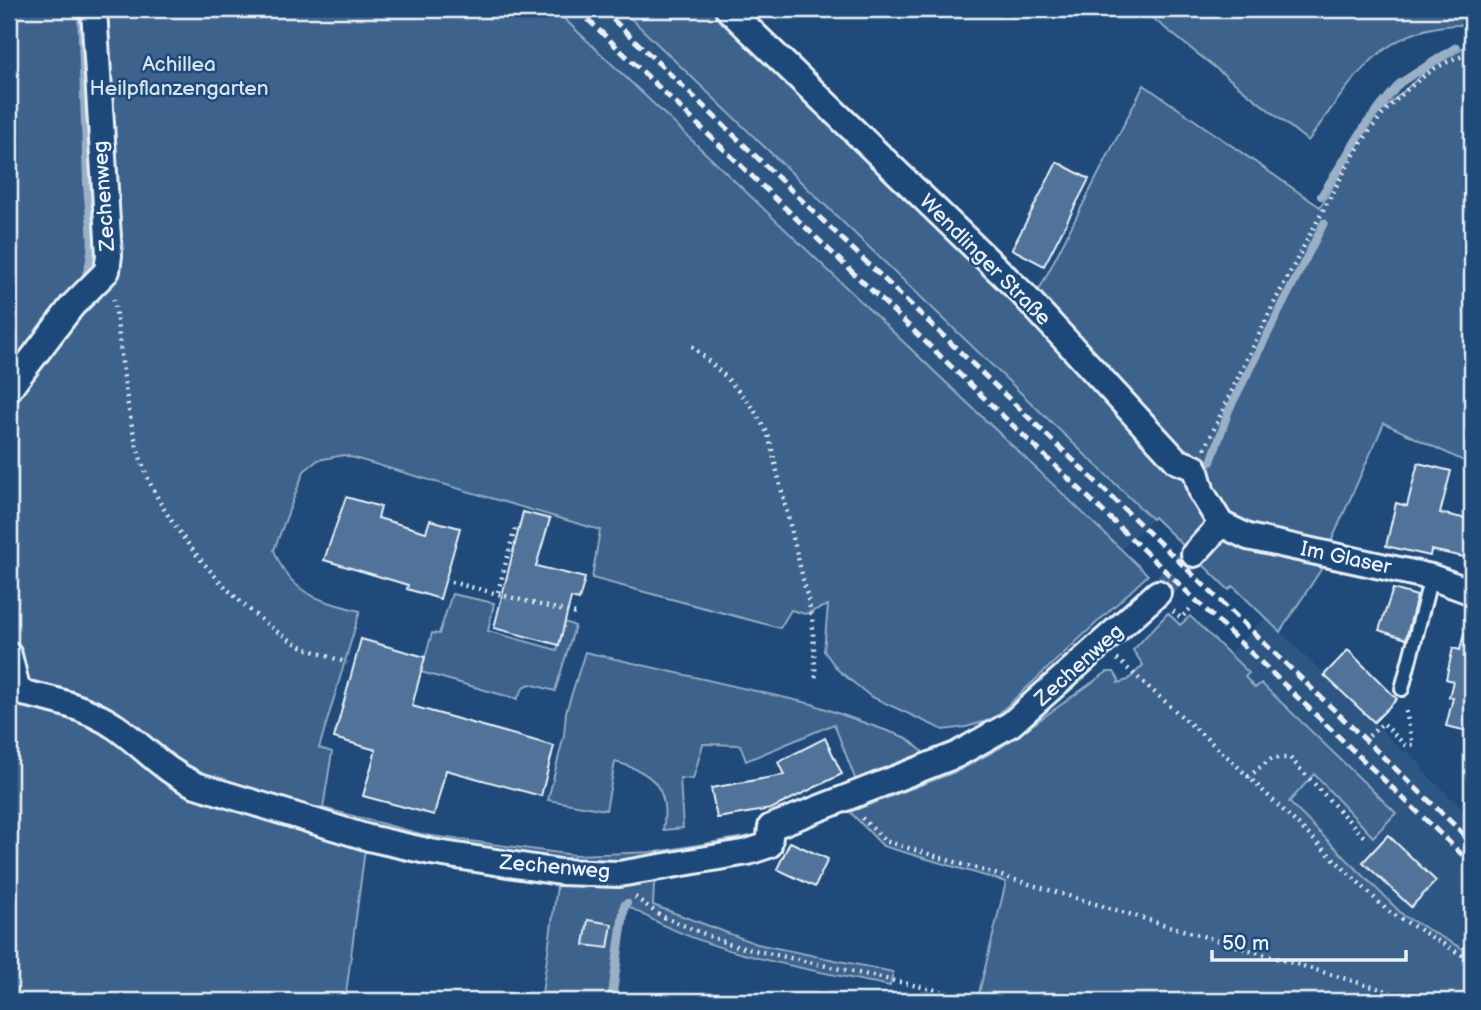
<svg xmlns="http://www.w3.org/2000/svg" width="1481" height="1010" font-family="'Balsamiq Sans',sans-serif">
<rect width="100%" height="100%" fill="#1f4a7a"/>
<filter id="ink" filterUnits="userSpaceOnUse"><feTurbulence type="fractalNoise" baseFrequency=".0143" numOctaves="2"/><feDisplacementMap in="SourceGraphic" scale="14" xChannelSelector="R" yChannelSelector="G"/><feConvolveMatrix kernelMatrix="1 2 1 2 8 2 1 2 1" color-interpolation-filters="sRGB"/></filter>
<g filter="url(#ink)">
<path fill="#2e5683" d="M 554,9 L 621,9 L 1152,519 L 1122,549 Z
M 1265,617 L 1405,753 L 1407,751 L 1423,766 L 1421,769 L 1472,818 L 1472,954 L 1404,916 L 1289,802 L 1314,774 L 1373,837 L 1396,813 L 1261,684 L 1256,688 L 1245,677 L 1249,673 L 1229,654 Z"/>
<path fill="#3c628c" stroke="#92aac2" stroke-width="2" d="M 9,9 L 554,9 L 1148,575 L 993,719 L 966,727 L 943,730 L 870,696 L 838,670 L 824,651 L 828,605 L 805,614 L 791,610 L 780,628 L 592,578 L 600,530 L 344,455 L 318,460 L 304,471 L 274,550 C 290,594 318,600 360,611 L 319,748 L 332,752 L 323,808 L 425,835 L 574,855 L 656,852 L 757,835 L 758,839 L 661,878 L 654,885 L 653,905 L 757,944 L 893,972 L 890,986 C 800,967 707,955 628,906 L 615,1001 L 541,1001 L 558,879 L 365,849 L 345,1001 L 9,1001 L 9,745 L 11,742 L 9,739 Z
M 621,9 L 734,9 L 1036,296 L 1144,85 L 1320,207 L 1374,118 L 1428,69 L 1459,51 L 1468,42 L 1472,42 L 1472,465 L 1384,423 L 1330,544 L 1324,565 L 1280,632 L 1233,586 L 1229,590 L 1154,517 L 1152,519 Z
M 1141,9 L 1472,9 L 1472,25 C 1384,21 1354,78 1308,141 Z
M 452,594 L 494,603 L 488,631 L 557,650 L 565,622 L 575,626 L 555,691 L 530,684 L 524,687 L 517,699 L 421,672 L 432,633 L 439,634 Z
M 1168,613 L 1180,625 L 1190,616 L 1249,673 L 1245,677 L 1255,688 L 1261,683 L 1396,813 L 1373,837 L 1314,774 L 1289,802 L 1404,916 L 1472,954 L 1472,1001 L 977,1001 L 1006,882 L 883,846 L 850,812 L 960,770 L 1000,748 L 1107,672 L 1114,672 L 1119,680 L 1118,683 L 1128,680 L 1143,665 L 1133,650 Z
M 585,652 L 812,704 L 907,738 L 922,751 L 922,755 L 858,786 L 834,724 L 746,761 L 740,745 L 703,744 L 693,779 L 680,778 L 683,828 L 663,830 C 670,789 654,772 615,762 L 606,810 L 548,800 L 564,735 L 566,712 Z"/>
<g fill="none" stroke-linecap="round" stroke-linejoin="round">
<path stroke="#9ab0c7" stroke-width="8" d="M 81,9 C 83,66 85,124 87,182 C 88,217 99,248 83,282
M 1321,196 L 1366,124 L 1400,83 L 1456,47
M 1211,462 L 1229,410 L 1324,223
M 611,1001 L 624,905 L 627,903"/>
</g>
<path fill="#517399" stroke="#e8f1f8" stroke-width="2" d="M 1057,162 L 1089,179 L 1044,266 L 1012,249 Z
M 1418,463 L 1451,471 L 1440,513 L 1472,520 L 1469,558 L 1431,550 L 1430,556 L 1386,546 L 1396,503 L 1407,506 Z
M 346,497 L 381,507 L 378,518 L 426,532 L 430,520 L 460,528 L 440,599 L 407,589 L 408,585 L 324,560 Z
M 523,512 L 550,519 L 536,566 L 585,578 L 579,600 L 571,598 L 559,645 L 494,628 Z
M 1393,589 L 1417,596 L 1406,639 L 1379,630 Z
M 1464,633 L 1472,634 L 1472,732 L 1446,726 L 1453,698 L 1449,697 L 1453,681 L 1446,679 L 1453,648 L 1460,650 Z
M 361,639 L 425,657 L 412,706 L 554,746 L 541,796 L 446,770 L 434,815 L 363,796 L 376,750 L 334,738 Z
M 1348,650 L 1397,699 L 1374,722 L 1324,675 Z
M 825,738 L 842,774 L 771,809 L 717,818 L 711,788 L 784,775 L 778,762 Z
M 1388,835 L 1436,881 L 1411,907 L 1363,862 Z
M 790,842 L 828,859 L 815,887 L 777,869 Z
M 588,920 L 612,924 L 608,948 L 584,945 Z"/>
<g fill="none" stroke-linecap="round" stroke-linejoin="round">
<path stroke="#3d638d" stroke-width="24" stroke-dasharray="24 12" stroke-linecap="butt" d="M 1158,593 L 1194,554"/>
<g stroke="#e8f1f8" stroke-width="18">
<path id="service" d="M 1402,689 L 1431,577"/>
</g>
<g stroke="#e8f1f8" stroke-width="30">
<path id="minor" d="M 728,9 L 1023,294 L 1177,461 L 1195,468 L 1202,493 L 1221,524
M 9,389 L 72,306 L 107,271 L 109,255 L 94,9
M 1221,524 L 1248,537 L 1431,577 L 1472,592
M 1194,554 L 1221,524
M 9,655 L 18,692 C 52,699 87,707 116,727 C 146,748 161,769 196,785 L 369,838 L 431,852 L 560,872 L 619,874 L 748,852 L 769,845 L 771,827 L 956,755 L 1011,724 L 1158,593"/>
</g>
<path stroke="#e8f1f8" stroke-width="4.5" stroke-dasharray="2 5" stroke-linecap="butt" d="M 114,299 C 123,359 125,427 150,483 C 176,539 239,610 292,641 C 308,651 329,656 347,663
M 692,346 L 725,376 L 751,405 L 768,434 L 812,616 L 816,682
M 1205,449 C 1240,371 1277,295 1318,220 C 1336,187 1354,150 1378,120 C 1398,95 1439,57 1472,55
M 451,582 L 576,614
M 498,592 L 515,528
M 1173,611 L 1181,618 L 1193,606
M 1117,659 L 1232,761 L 1388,911 L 1472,961
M 1369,736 L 1383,723 L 1405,745 L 1413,745 L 1405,707
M 1248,777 L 1272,758 L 1290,758 L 1365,838
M 862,818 L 885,841 L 1393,993 L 1399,1001
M 635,897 L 661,916 L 731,945 L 986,1001"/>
<use href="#service" stroke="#1f4a7a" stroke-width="12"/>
<use href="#minor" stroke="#1f4a7a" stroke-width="24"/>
<path stroke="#e8f1f8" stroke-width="5" stroke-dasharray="10 5" stroke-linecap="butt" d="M 577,9 L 1472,864
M 602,9 L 1472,842"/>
</g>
</g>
<g text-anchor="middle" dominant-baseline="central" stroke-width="5" stroke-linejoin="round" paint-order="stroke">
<g font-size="21" fill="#d7e3ed" stroke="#1f4a7a">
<text x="179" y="64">Achillea<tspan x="179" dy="24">Heilpflanzengarten</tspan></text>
</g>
<g font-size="21" fill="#e8f1f8" stroke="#1f4a7a">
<text transform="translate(104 196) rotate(-94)">Zechenweg</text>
<text transform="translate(985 260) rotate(45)">Wendlinger Straße</text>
<text transform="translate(1346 558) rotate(12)">Im Glaser</text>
<text transform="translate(1079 665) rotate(-42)">Zechenweg</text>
<text transform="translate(555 867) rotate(5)">Zechenweg</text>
</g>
</g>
<rect width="1481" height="1010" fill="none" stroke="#1f4a7a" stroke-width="35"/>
<rect x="18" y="18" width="1446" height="975" fill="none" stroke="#e8f1f8" stroke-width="2.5" filter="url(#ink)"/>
<path d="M1212 950v10h194v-10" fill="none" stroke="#e8f1f8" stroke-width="3.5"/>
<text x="1222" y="950" font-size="21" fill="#e8f1f8" stroke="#1f4a7a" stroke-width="5" paint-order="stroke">50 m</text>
</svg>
